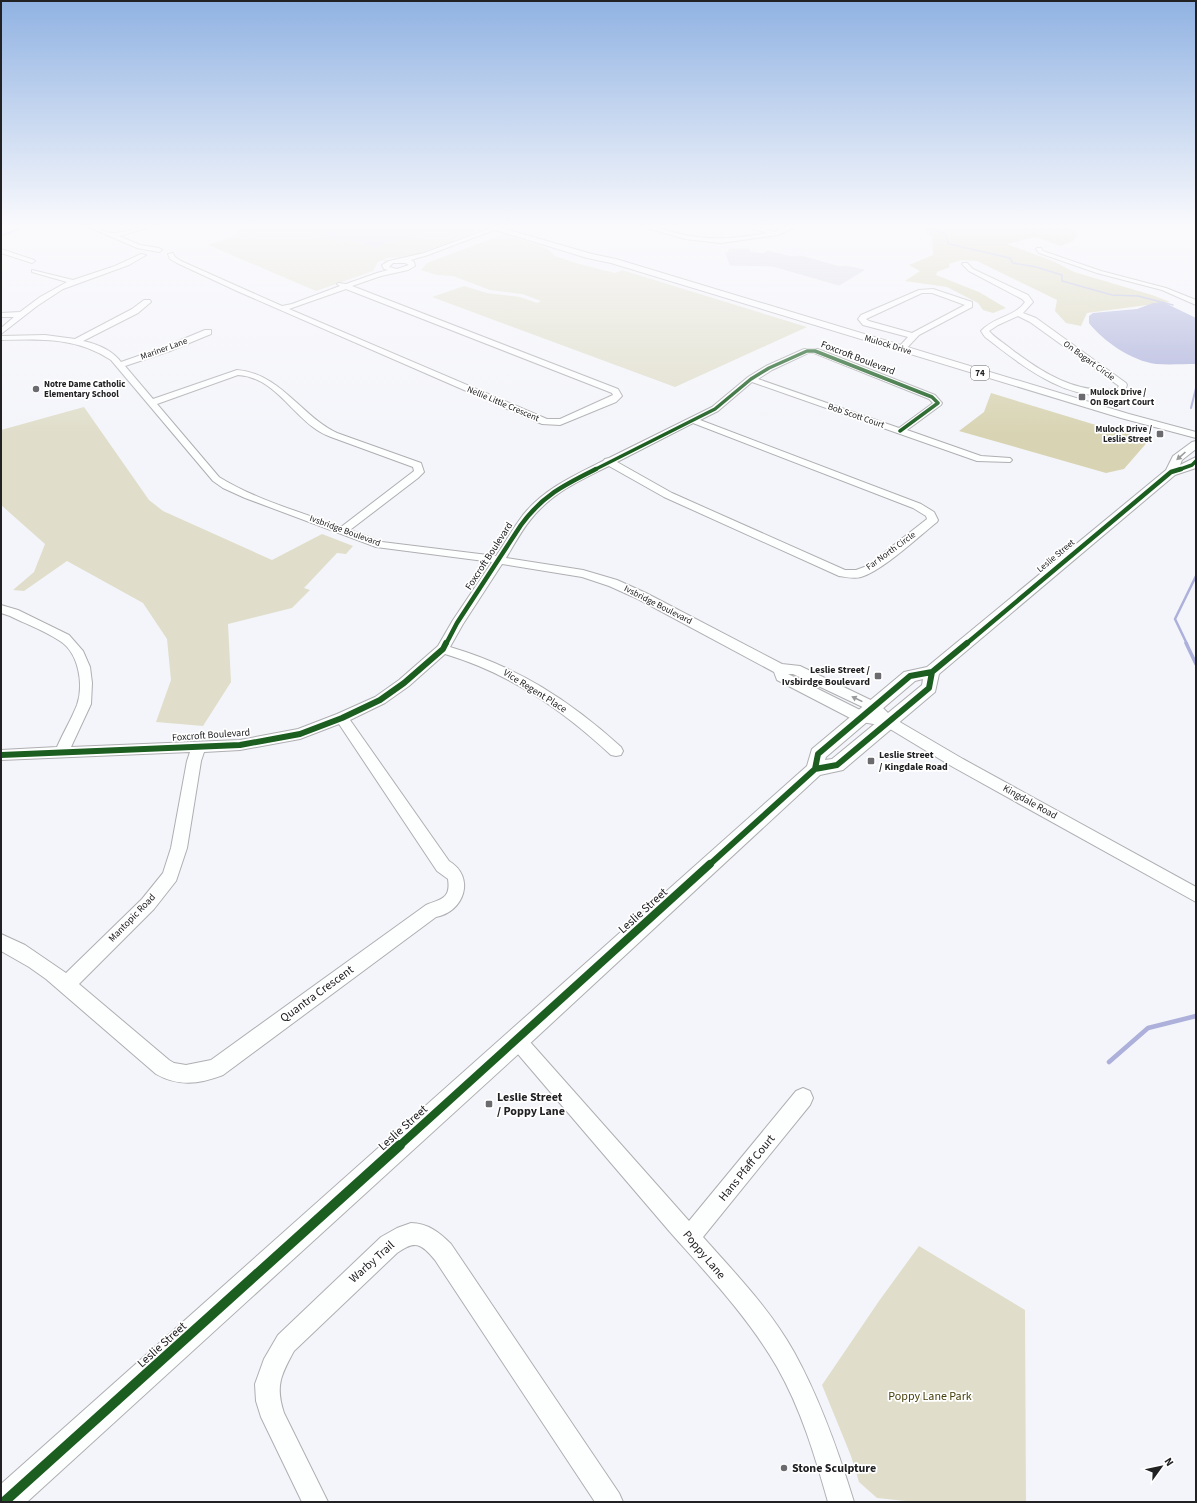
<svg xmlns="http://www.w3.org/2000/svg" width="1197" height="1503" font-family="'Source Sans 3',sans-serif">
<rect width="100%" height="100%" fill="#f4f5fa"/>
<path fill="#e0deca" d="M 243,224 L 468,224 L 483,229 L 413,256 L 387,258 L 383,260 L 392,260 L 385,263 L 383,260 L 378,262 L 373,271 L 316,291 L 208,245 L 234,236 Z
M 504,234 L 538,245 L 549,250 L 555,256 L 576,263 L 615,273 L 622,270 L 807,327 L 675,387 L 432,297 L 464,286 L 487,293 L 520,297 L 537,303 L 541,301 L 522,294 L 490,290 L 453,276 L 436,275 L 421,270 L 427,263 Z
M 84,407 L 149,500 L 163,511 L 272,560 L 322,534 L 353,546 L 346,554 L 337,553 L 304,588 L 310,590 L 292,608 L 228,624 L 231,682 L 203,726 L 156,722 L 171,680 L 167,639 L 143,603 L 67,561 L 24,591 L 13,590 L 34,572 L 45,544 L 1,505 L 1,430 Z
M 919,1246 L 1025,1310 L 1026,1502 L 915,1502 L 877,1498 L 859,1482 L 851,1456 L 822,1385 L 879,1301 Z"/>
<path fill="#d8d4b3" d="M 916,224 L 1068,224 L 1067,225 L 1079,234 L 1073,241 L 1061,246 L 1035,237 L 1007,244 L 1055,262 L 1074,272 L 1152,295 L 1170,302 L 1087,313 L 1081,326 L 1066,323 L 1055,311 L 1057,300 L 977,261 L 961,260 L 949,264 L 950,267 L 937,272 L 936,275 L 979,292 L 1006,308 L 993,313 L 983,310 L 978,303 L 947,287 L 905,281 L 920,271 L 909,265 L 933,255 L 932,237 Z
M 991,393 L 1109,429 L 1150,439 L 1124,469 L 1106,473 L 959,431 L 984,412 Z"/>
<path fill="#acb0da" d="M 1163,302 L 1196,318 L 1196,364 C 1183,364 1169,365 1156,364 C 1132,361 1103,341 1089,323 L 1089,316 L 1093,313 L 1137,309 L 1153,303 Z"/>
<g fill="none" stroke-linecap="round" stroke-linejoin="round">
<path stroke="#acb0da" stroke-width="1.5" d="M 923,224 L 945,234 L 949,244 L 1010,258 L 1013,263 L 1036,267 L 1062,275 L 1062,281 L 1112,295 L 1138,296 L 1173,305
M 1,236 L 29,224"/>
<path stroke="#acb0da" stroke-width="2" d="M 1191,408 L 1196,388"/>
<path stroke="#acb0da" stroke-width="2.5" d="M 1187,644 L 1175,619 L 1196,576"/>
<path stroke="#acb0da" stroke-width="3.5" d="M 1186,643 L 1196,664"/>
<path stroke="#acb0da" stroke-width="4.5" d="M 1109,1062 L 1148,1028 L 1196,1016"/>
</g>
<path fill="#dadbe3" stroke="#dbdbdf" d="M 330,224 L 445,224 L 445,225 L 375,248 L 348,239 L 340,242 L 309,231 Z
M 729,249 L 749,249 L 750,252 L 763,254 L 768,251 L 791,257 L 801,256 L 840,267 L 846,266 L 864,270 L 839,285 L 773,266 L 730,265 L 726,253 L 729,253 Z"/>
<g fill="none" stroke-linecap="round" stroke-linejoin="round">
<g stroke="#afafb2" stroke-width="2">
<path id="minor" d="M 82,224 C 94,224 106,234 114,233 C 130,233 144,224 160,224 L 119,236 L 140,245 L 159,248 L 162,250 L 159,252 L 137,248 Z
M 502,224 L 510,224 L 428,255 L 411,260 L 414,262 L 415,266 L 408,270 L 381,276 L 352,286 L 618,389 L 622,396 L 616,402 L 560,425 L 542,424 L 237,291 L 177,263 L 170,259 L 168,254 L 173,253 L 175,257 L 181,261 L 282,306 L 292,304 L 340,286 L 337,284 L 338,283 L 346,284 L 377,273 L 388,270 L 384,269 L 382,265 L 389,261 L 424,253 ZM 393,263 L 405,263 L 409,265 L 397,269 L 389,267 ZM 346,289 L 607,391 L 612,393 L 613,395 L 560,419 L 547,419 L 289,309 Z
M 634,224 C 651,224 668,232 685,235 C 713,241 739,238 767,233 L 739,224 L 748,224 L 775,232 L 790,224 L 797,224 L 789,230 L 778,235 L 721,243 L 685,239 Z
M 1037,248 L 1041,248 L 1043,251 L 1101,271 L 1166,288 L 1196,300 L 1196,305 L 1162,290 L 1097,273 L 1039,253 L 1036,249 Z
M 1,249 L 34,260 L 35,261 L 32,263 L 1,253 Z
M 141,254 L 146,255 L 129,265 L 63,289 L 37,306 L 1,334 L 1,328 L 14,317 L 1,317 L 1,313 L 20,312 L 40,297 L 67,282 L 32,272 L 32,270 L 73,280 L 115,266 Z
M 963,263 L 967,263 L 973,269 L 1028,295 L 1033,302 L 1023,313 L 1036,318 L 1126,383 L 1127,385 L 1124,393 C 1071,406 1024,367 985,337 L 981,331 C 993,317 1015,317 1025,302 L 1022,299 L 969,271 L 962,264 ZM 1018,316 L 1030,322 L 1119,386 L 1117,389 C 1077,395 1041,372 1011,349 C 1004,343 995,338 989,331 L 998,325 Z
M 933,289 L 972,302 L 972,307 L 919,335 L 904,351 L 901,351 L 897,349 L 908,337 L 863,325 L 858,319 L 861,315 L 919,290 ZM 922,293 L 932,293 L 965,305 L 912,333 L 869,321 L 866,319 Z
M 144,300 L 150,300 L 151,302 L 138,313 L 83,341 C 97,344 112,350 121,362 L 164,347 L 205,330 L 211,330 L 211,334 L 170,351 L 125,366 L 153,399 L 237,370 C 280,373 301,416 337,433 L 421,463 L 424,472 L 418,478 L 350,530 L 382,542 L 496,556 C 505,543 513,528 523,515 C 544,489 573,476 603,461 L 605,459 L 609,458 L 712,407 L 748,377 L 766,366 L 804,349 L 818,349 L 935,395 L 942,403 L 941,405 L 907,430 L 981,456 L 1010,458 L 1012,460 L 1010,462 L 977,461 L 752,382 L 718,411 L 700,420 L 921,504 L 934,512 L 938,520 L 937,522 C 918,537 882,571 861,577 C 854,579 845,577 839,576 L 664,497 L 609,466 C 580,480 552,493 531,519 C 521,531 514,545 506,558 L 583,570 L 617,580 L 646,593 L 782,664 L 800,666 L 879,704 L 893,718 L 963,759 L 1196,887 L 1196,902 L 953,767 L 885,726 L 856,721 L 777,680 L 774,672 L 638,599 L 609,586 L 582,577 L 502,564 L 463,624 L 450,647 C 518,667 569,700 621,747 L 623,751 L 621,755 L 616,756 L 611,755 C 561,709 511,674 445,654 L 409,686 L 385,703 L 350,720 L 449,861 C 476,877 464,912 436,917 L 223,1075 C 199,1084 179,1087 156,1074 L 46,979 L 29,967 L 1,951 L 1,934 L 25,945 L 66,973 L 142,899 L 163,873 L 171,848 L 187,761 L 190,752 L 1,760 L 1,750 L 57,747 C 63,733 71,720 77,705 C 84,685 79,653 60,641 C 45,631 26,624 10,616 L 1,613 L 1,605 L 18,610 L 69,635 L 83,651 L 90,667 L 92,683 L 91,704 L 71,747 L 240,740 L 298,729 L 337,714 L 375,697 L 399,680 L 438,646 L 453,620 L 492,562 L 376,547 L 245,498 L 223,488 L 213,481 L 111,360 C 76,337 41,339 1,340 L 1,336 L 45,335 L 75,339 L 132,309 ZM 808,353 L 814,353 L 929,399 L 933,403 L 899,428 L 758,379 L 772,370 ZM 238,375 C 273,377 290,412 317,430 C 321,433 326,435 331,437 L 413,467 L 414,471 L 341,527 C 301,512 256,500 219,477 L 157,404 ZM 693,423 L 913,508 L 926,516 L 927,519 L 867,566 L 856,570 L 845,570 L 672,493 L 617,462 ZM 788,674 L 793,674 L 869,710 L 873,714 L 864,712 ZM 339,724 L 437,871 L 448,879 C 451,899 441,899 426,905 L 211,1060 L 186,1065 L 174,1063 L 169,1060 L 79,984 L 154,909 L 176,881 L 187,848 L 201,761 L 204,752 L 240,750 L 300,739 Z
M 517,1031 L 523,1034 L 689,1221 L 796,1091 L 803,1088 L 810,1091 L 813,1098 L 810,1105 L 703,1237 C 735,1273 770,1309 794,1352 C 820,1399 838,1450 854,1502 L 828,1502 C 815,1456 801,1409 777,1367 C 748,1317 708,1275 670,1232 C 617,1170 564,1108 511,1046 L 508,1040 L 511,1034 Z
M 411,1223 C 428,1223 440,1233 451,1244 L 619,1493 L 623,1502 L 595,1502 L 435,1260 C 421,1243 415,1240 397,1253 L 294,1351 C 281,1375 275,1386 284,1413 L 328,1502 L 302,1502 L 261,1417 L 256,1401 L 255,1384 L 264,1359 L 278,1335 L 381,1237 L 397,1228 Z"/>
</g>
<g stroke="#afafb2" stroke-width="2">
<path id="major" d="M 476,224 L 488,224 L 592,254 L 616,259 L 1129,414 L 1196,432 L 1196,438 L 1121,418 L 611,263 L 587,258 Z
M 1196,441 L 1196,449 L 1182,460 L 1180,465 L 1196,457 L 1196,468 L 1175,475 L 939,674 L 935,692 L 843,770 L 820,775 L 525,1048 L 27,1502 L 1,1502 L 1,1484 L 807,766 L 812,749 L 904,672 L 927,667 L 1166,470 L 1173,456 L 1192,442 ZM 923,679 L 922,685 L 832,759 L 825,760 L 826,757 L 915,681 Z"/>
</g>
<use href="#minor" fill="#fdfefe" fill-rule="evenodd"/>
<use href="#major" fill="#fdfefe" fill-rule="evenodd"/>
<g stroke="#fff" stroke-width="5">
<path id="cycleway-far4" d="M 594,470 L 715,409 L 751,379 L 769,368 L 807,351 L 815,351 L 932,397 L 938,403 L 900,431
M 1178,470 L 1192,465 L 1196,461"/>
</g>
<g stroke="#fff" stroke-width="6">
<path id="cycleway-far3" d="M 446,644 L 457,623 L 521,525 C 543,495 564,485 596,469
M 966,644 L 1171,472 L 1181,469"/>
</g>
<g stroke="#fff" stroke-width="8">
<path id="cycleway-far2" d="M 1,755 L 240,745 L 300,734 L 342,718 L 380,700 L 404,683 L 443,649 L 446,643
M 815,769 L 818,754 L 910,676 L 932,672 L 967,643
M 709,865 L 815,769 L 837,765 L 929,688 L 932,672"/>
</g>
<g stroke="#fff" stroke-width="10">
<path id="cycleway-far1" d="M 399,1146 L 710,864"/>
</g>
<g stroke="#fff" stroke-width="12">
<path id="cycleway" d="M 4,1502 L 400,1145"/>
</g>
<use href="#cycleway-far4" stroke="#1b5e20" stroke-width="3.5"/>
<use href="#cycleway-far3" stroke="#1b5e20" stroke-width="4.5"/>
<use href="#cycleway-far2" stroke="#1b5e20" stroke-width="6"/>
<use href="#cycleway-far1" stroke="#1b5e20" stroke-width="8"/>
<use href="#cycleway" stroke="#1b5e20" stroke-width="10"/>
</g>
<defs><path id="oneway-solid" d="M-6-.8H1V-3.2L6.5 0L1 3.2V.8H-6Z"/></defs>
<g fill="#9a9b9c">
<use href="#oneway-solid" transform="translate(1181 456) rotate(138)"/>
<use href="#oneway-solid" transform="translate(857 699) rotate(-154)"/>
</g>
<linearGradient id="sky" x2="0" y2="1"><stop stop-color="#90b2e2"/><stop offset="0.52" stop-color="#fafafd"/><stop offset="1" stop-color="#fafafd" stop-opacity="0"/></linearGradient>
<rect width="1197" height="434" fill="url(#sky)"/>
<g fill="#6b6b6f" stroke="#fff" stroke-width="1.5">
<circle cx="36" cy="389" r="4"/>
<rect x="1078" y="393" width="8" height="8" rx="2"/>
<rect x="1156" y="430" width="8" height="8" rx="2"/>
<rect x="874" y="672" width="8" height="8" rx="2"/>
<rect x="867" y="757" width="8" height="8" rx="2"/>
<rect x="485" y="1100" width="8" height="8" rx="2"/>
<circle cx="784" cy="1468" r="4"/>
</g>
<g text-anchor="middle" dominant-baseline="central" stroke-width="3.5" stroke-linejoin="round" paint-order="stroke">
<g font-size="9" fill="#212124" stroke="#fff">
<text transform="translate(888 345) rotate(17)">Mulock Drive</text>
<text transform="translate(164 349) rotate(-20)">Mariner Lane</text>
<text transform="translate(1089 361) rotate(36)">On Bogart Circle</text>
<text transform="translate(503 404) rotate(23)">Nellie Little Crescent</text>
<text transform="translate(856 416) rotate(19)">Bob Scott Court</text>
<text transform="translate(345 531) rotate(20)">Ivsbridge Boulevard</text>
<text transform="translate(891 551) rotate(-36)">Far North Circle</text>
<text transform="translate(1056 556) rotate(-40)">Leslie Street</text>
<text transform="translate(658 605) rotate(27)">Ivsbridge Boulevard</text>
</g>
<rect fill="#fff" stroke="#646466" stroke-width="1" x="971" y="366" width="18" height="14" rx="3"/>
<g font-size="9" font-weight="bold" fill="#212124">
<text x="980" y="373">74</text>
</g>
<g font-size="9" font-weight="bold" fill="#212124" stroke="#fff" text-anchor="start">
<text x="44" y="384">Notre Dame Catholic<tspan x="44" dy="10">Elementary School</tspan></text>
<text x="1090" y="392">Mulock Drive /<tspan x="1090" dy="10">On Bogart Court</tspan></text>
<text x="1152" y="429" text-anchor="end">Mulock Drive /<tspan x="1152" dy="10">Leslie Street</tspan></text>
</g>
<g font-size="10" fill="#212124" stroke="#fff">
<text transform="translate(858 358) rotate(21)">Foxcroft Boulevard</text>
<text transform="translate(489 556) rotate(-57)">Foxcroft Boulevard</text>
<text transform="translate(535 691) rotate(32)">Vice Regent Place</text>
<text transform="translate(211 735) rotate(-4)">Foxcroft Boulevard</text>
<text transform="translate(1030 802) rotate(29)">Kingdale Road</text>
<text transform="translate(132 918) rotate(-46)">Mantopic Road</text>
</g>
<g font-size="10" font-weight="bold" fill="#212124" stroke="#fff" text-anchor="end">
<text x="870" y="670">Leslie Street /<tspan x="870" dy="12">Ivsbirdge Boulevard</tspan></text>
<text x="879" y="755" text-anchor="start">Leslie Street<tspan x="879" dy="12">/ Kingdale Road</tspan></text>
</g>
<g font-size="12" fill="#212124" stroke="#fff">
<text transform="translate(643 911) rotate(-42)">Leslie Street</text>
<text transform="translate(317 994) rotate(-36)">Quantra Crescent</text>
<text transform="translate(403 1128) rotate(-42)">Leslie Street</text>
<text transform="translate(747 1168) rotate(-51)">Hans Pfaff Court</text>
<text transform="translate(704 1255) rotate(50)">Poppy Lane</text>
<text transform="translate(372 1262) rotate(-42)">Warby Trail</text>
<text transform="translate(162 1345) rotate(-42)">Leslie Street</text>
</g>
<g font-size="12" font-weight="bold" fill="#212124" stroke="#fff" text-anchor="start">
<text x="497" y="1097">Leslie Street<tspan x="497" dy="14">/ Poppy Lane</tspan></text>
<text x="792" y="1468">Stone Sculpture</text>
</g>
<g font-size="12" fill="#47400d" stroke="#fff">
<text x="930" y="1396">Poppy Lane Park</text>
</g>
</g>
<rect width="1197" height="1503" fill="none" stroke="#212124" stroke-width="4"/>
<g transform="translate(1161 1467) rotate(57)" stroke="#ffffff" stroke-width="3" paint-order="stroke">
<path d="M0-3L7 15L0 10L-7 15Z" fill="#212124"/>
<text y="-6" font-size="11" font-weight="bold" text-anchor="middle" fill="#212124">N</text>
</g>
</svg>
